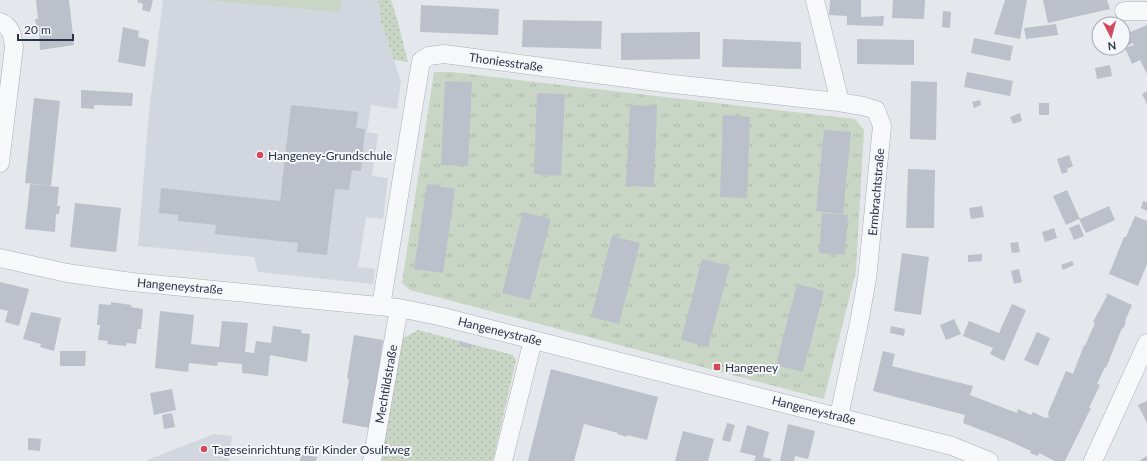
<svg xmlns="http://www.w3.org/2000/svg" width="1147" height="461" font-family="Lato,sans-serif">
<defs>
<pattern id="grass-tufts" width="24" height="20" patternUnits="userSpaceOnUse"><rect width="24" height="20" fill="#c9d6c5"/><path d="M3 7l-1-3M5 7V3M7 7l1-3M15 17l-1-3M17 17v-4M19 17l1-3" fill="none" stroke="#adb8ab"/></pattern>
<pattern id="park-dots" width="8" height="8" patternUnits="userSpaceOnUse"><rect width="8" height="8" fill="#c9d6c5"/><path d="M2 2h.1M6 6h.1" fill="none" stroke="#adb8ab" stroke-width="1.8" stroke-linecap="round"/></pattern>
</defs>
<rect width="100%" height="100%" fill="#e4e7ec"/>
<path fill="#d2d6de" d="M 163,0 L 378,0 L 381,22 L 401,81 L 397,109 L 371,105 L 367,132 L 378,134 L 372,176 L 388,178 L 383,219 L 366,217 L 358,267 L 375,269 L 373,284 L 258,272 L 254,257 L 138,246 L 149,112 Z
M 214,434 L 232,436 L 229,461 L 145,461 Z"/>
<path fill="url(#grass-tufts)" d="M 434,72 L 451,72 L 855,119 L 864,130 L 856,271 L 824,399 L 410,290 L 402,283 Z"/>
<path fill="url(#park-dots)" d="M 378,0 L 391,0 L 398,22 L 408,62 L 394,60 L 381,22 Z
M 418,330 L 513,355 L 516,360 L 493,461 L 382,461 L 379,452 L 399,340 Z"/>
<path fill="#c9d6c5" d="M 203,0 L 342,0 L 340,12 Z"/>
<path fill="#bbc0ca" d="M 36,0 L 69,0 L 74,45 L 40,50 L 39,26 L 36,26 L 35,19 L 38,19 Z
M 138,0 L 153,0 L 150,12 L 142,10 L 143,4 L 137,2 Z
M 830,0 L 861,0 L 861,17 L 884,16 L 883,26 L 847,25 L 847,16 L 829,15 Z
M 893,0 L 925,0 L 924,19 L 892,18 Z
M 1005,0 L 1027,0 L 1020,39 L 994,34 Z
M 1043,0 L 1107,0 L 1110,9 L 1048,23 Z
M 421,5 L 499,9 L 498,35 L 420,32 Z
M 943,11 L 951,12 L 950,28 L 942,27 Z
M 523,20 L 602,21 L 601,49 L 522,47 Z
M 1056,24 L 1058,35 L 1026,39 L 1024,28 Z
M 1147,25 L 1147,74 L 1140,60 L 1132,64 L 1125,48 L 1134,45 L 1133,43 L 1127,46 L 1123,37 L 1123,35 Z
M 123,27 L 139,31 L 138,37 L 149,40 L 145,67 L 118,62 Z
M 700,32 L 700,59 L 621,60 L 621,33 Z
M 974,38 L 1013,46 L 1010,61 L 971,53 Z
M 723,39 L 801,42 L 801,69 L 722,67 Z
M 857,39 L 914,40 L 914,65 L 857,64 Z
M 1110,65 L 1112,76 L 1097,79 L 1095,68 Z
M 967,72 L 1013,81 L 1010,96 L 964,87 Z
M 445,81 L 472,82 L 468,166 L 441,165 Z
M 911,81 L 937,82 L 936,140 L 910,139 Z
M 81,90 L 133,93 L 132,106 L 94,105 L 94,109 L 81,108 Z
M 1147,91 L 1147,104 L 1142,94 Z
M 537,93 L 565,94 L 561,176 L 534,174 Z
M 34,98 L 60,101 L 51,186 L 25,183 Z
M 980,100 L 981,105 L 974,108 L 972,102 Z
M 1039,103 L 1049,103 L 1049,115 L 1039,115 Z
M 291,105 L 358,112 L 356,128 L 365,129 L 361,171 L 352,170 L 349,190 L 335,189 L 327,255 L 297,252 L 298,243 L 215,234 L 216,225 L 178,221 L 178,215 L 159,213 L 161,188 L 280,201 Z
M 630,105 L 657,106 L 654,187 L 626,186 Z
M 1020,113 L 1022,121 L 1013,124 L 1010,117 Z
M 723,115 L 750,117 L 747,198 L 720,197 Z
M 824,130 L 851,132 L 843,214 L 816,211 Z
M 1069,155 L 1073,166 L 1067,169 L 1068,172 L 1062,174 L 1057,159 Z
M 908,169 L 935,170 L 934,228 L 906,228 Z
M 30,184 L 59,187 L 57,206 L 60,206 L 59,214 L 56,214 L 55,232 L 25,229 Z
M 427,184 L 455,189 L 443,273 L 414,269 Z
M 1067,190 L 1080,219 L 1109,206 L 1115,220 L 1086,233 L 1079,219 L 1066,225 L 1053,196 Z
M 1143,201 L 1147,202 L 1147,211 L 1141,208 Z
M 75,203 L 121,208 L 116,252 L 70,247 Z
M 982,206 L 984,217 L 971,219 L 969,208 Z
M 523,212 L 551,219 L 530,300 L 502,293 Z
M 822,213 L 848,215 L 845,255 L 819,253 Z
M 1135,216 L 1147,221 L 1147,264 L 1138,286 L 1109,274 L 1124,237 L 1126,237 Z
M 1079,224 L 1084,236 L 1074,240 L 1069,228 Z
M 1054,228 L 1057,238 L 1045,242 L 1042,232 Z
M 612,236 L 640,243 L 619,324 L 591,317 Z
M 1018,242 L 1020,252 L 1012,253 L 1010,243 Z
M 902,253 L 929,257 L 921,315 L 894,311 Z
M 982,254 L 982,261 L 968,262 L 968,255 Z
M 702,259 L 730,266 L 708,347 L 681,340 Z
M 1072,261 L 1074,265 L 1063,270 L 1061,265 Z
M 1019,269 L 1022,282 L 1014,284 L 1011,271 Z
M 0,282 L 29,289 L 19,326 L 5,322 L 8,311 L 0,309 Z
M 797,284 L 824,291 L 803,372 L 776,365 Z
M 1106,293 L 1132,305 L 1125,321 L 1126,322 L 1123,329 L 1122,328 L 1106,368 L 1105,367 L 1097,384 L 1100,385 L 1089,408 L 1091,408 L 1087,416 L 1065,461 L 1055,461 L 1039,453 L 1038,456 L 1030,453 L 1031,451 L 1007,440 L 963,423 L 965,415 L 873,391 L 883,351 L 895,354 L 892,366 L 973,386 L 970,395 L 1017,413 L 1018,409 L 1031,415 L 1033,412 L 1045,418 L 1049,417 L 1048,413 L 1066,371 L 1073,374 L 1084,345 L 1085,346 L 1095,323 L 1093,322 L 1107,296 Z
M 111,302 L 131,305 L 131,307 L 143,309 L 141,329 L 138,329 L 136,344 L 127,343 L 126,346 L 107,344 L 108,341 L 98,340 L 100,325 L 97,325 L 99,304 L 111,305 Z
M 1012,304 L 1026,310 L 1004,361 L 990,354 L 993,348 L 963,336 L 969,321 L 999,333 Z
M 160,311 L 194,315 L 191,344 L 219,347 L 222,321 L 248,323 L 245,352 L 254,353 L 256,341 L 271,343 L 273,326 L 302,330 L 301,333 L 310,334 L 307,362 L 270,355 L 268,376 L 242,373 L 242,364 L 218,362 L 217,366 L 189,363 L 188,372 L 155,368 Z
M 31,312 L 61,318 L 54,351 L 40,347 L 41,344 L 23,339 Z
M 954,319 L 961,334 L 946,340 L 940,325 Z
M 891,326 L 905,329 L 904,336 L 890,333 Z
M 1037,332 L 1050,338 L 1038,366 L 1024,360 Z
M 354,335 L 383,340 L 370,428 L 342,423 L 349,379 L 347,378 Z
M 460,341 L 472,345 L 471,349 L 459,346 Z
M 60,351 L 86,351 L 85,366 L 60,366 Z
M 551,369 L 658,397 L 647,440 L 627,435 L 627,437 L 617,434 L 618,433 L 584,424 L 574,461 L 528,461 Z
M 172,389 L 176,410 L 154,415 L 150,393 Z
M 1147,401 L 1147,423 L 1138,405 Z
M 172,413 L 175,427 L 164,429 L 162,415 Z
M 727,423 L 735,425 L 730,442 L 722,440 Z
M 788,424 L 815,431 L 808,459 L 795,456 L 794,461 L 780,461 Z
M 747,425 L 769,432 L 763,457 L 771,459 L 771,461 L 754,461 L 756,456 L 740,452 Z
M 683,431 L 714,439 L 708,461 L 675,461 Z
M 28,438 L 41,439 L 40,451 L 28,450 Z
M 301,454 L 317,457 L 316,461 L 300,461 Z
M 1147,456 L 1147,461 L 1140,461 L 1142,459 Z"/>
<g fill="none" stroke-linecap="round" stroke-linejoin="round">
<g stroke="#a9aeb7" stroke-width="19">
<path id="street" d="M 815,0 L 838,94 L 838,102 L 863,106 L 876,110 L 882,126 L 867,279 L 859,323 L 839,416
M 1124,11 L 1147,11
M 0,22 C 11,26 13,36 14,47 L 0,163
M 0,258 L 67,273 L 132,282 L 399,308 L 443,317 L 952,446 L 989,461
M 381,306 L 421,61 L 429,56 L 444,54 L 664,83 L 838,102
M 372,461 L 399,308
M 503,461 L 533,340
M 1093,461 L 1147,343"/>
</g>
<use href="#street" stroke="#f7f8fa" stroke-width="18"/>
</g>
<g fill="#d1495b" stroke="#f4f6f9" stroke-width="1.5">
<circle cx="260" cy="155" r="4"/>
<rect x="713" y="363" width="8" height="8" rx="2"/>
<circle cx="204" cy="449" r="4"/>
</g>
<g text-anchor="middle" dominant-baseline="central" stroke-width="4" stroke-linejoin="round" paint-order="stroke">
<g font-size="12" fill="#2b3445" stroke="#f4f6f9">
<text transform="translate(506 62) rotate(8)">Thoniesstraße</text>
<text transform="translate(876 192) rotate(-85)">Ermbrachtstraße</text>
<text transform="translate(180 286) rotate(5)">Hangeneystraße</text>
<text transform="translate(500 331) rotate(14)">Hangeneystraße</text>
<text transform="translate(386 384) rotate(-80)">Mechtildstraße</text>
<text transform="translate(814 410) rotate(14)">Hangeneystraße</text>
</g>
<g font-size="12" fill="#2b3445" stroke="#f4f6f9" text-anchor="start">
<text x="268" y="155">Hangeney-Grundschule</text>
<text x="725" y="367">Hangeney</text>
<text x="212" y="449">Tageseinrichtung für Kinder Osulfweg</text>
</g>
</g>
<g transform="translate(1111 36) rotate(174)"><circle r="19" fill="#f4f6f9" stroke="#a4a8b1"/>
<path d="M0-3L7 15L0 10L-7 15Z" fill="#d1495b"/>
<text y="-6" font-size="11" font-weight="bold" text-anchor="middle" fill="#2b3445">N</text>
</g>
<path d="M18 34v6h55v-6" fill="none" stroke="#2b3445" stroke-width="2"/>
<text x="24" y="34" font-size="12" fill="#2b3445" stroke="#f4f6f9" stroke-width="3" paint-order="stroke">20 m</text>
</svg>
